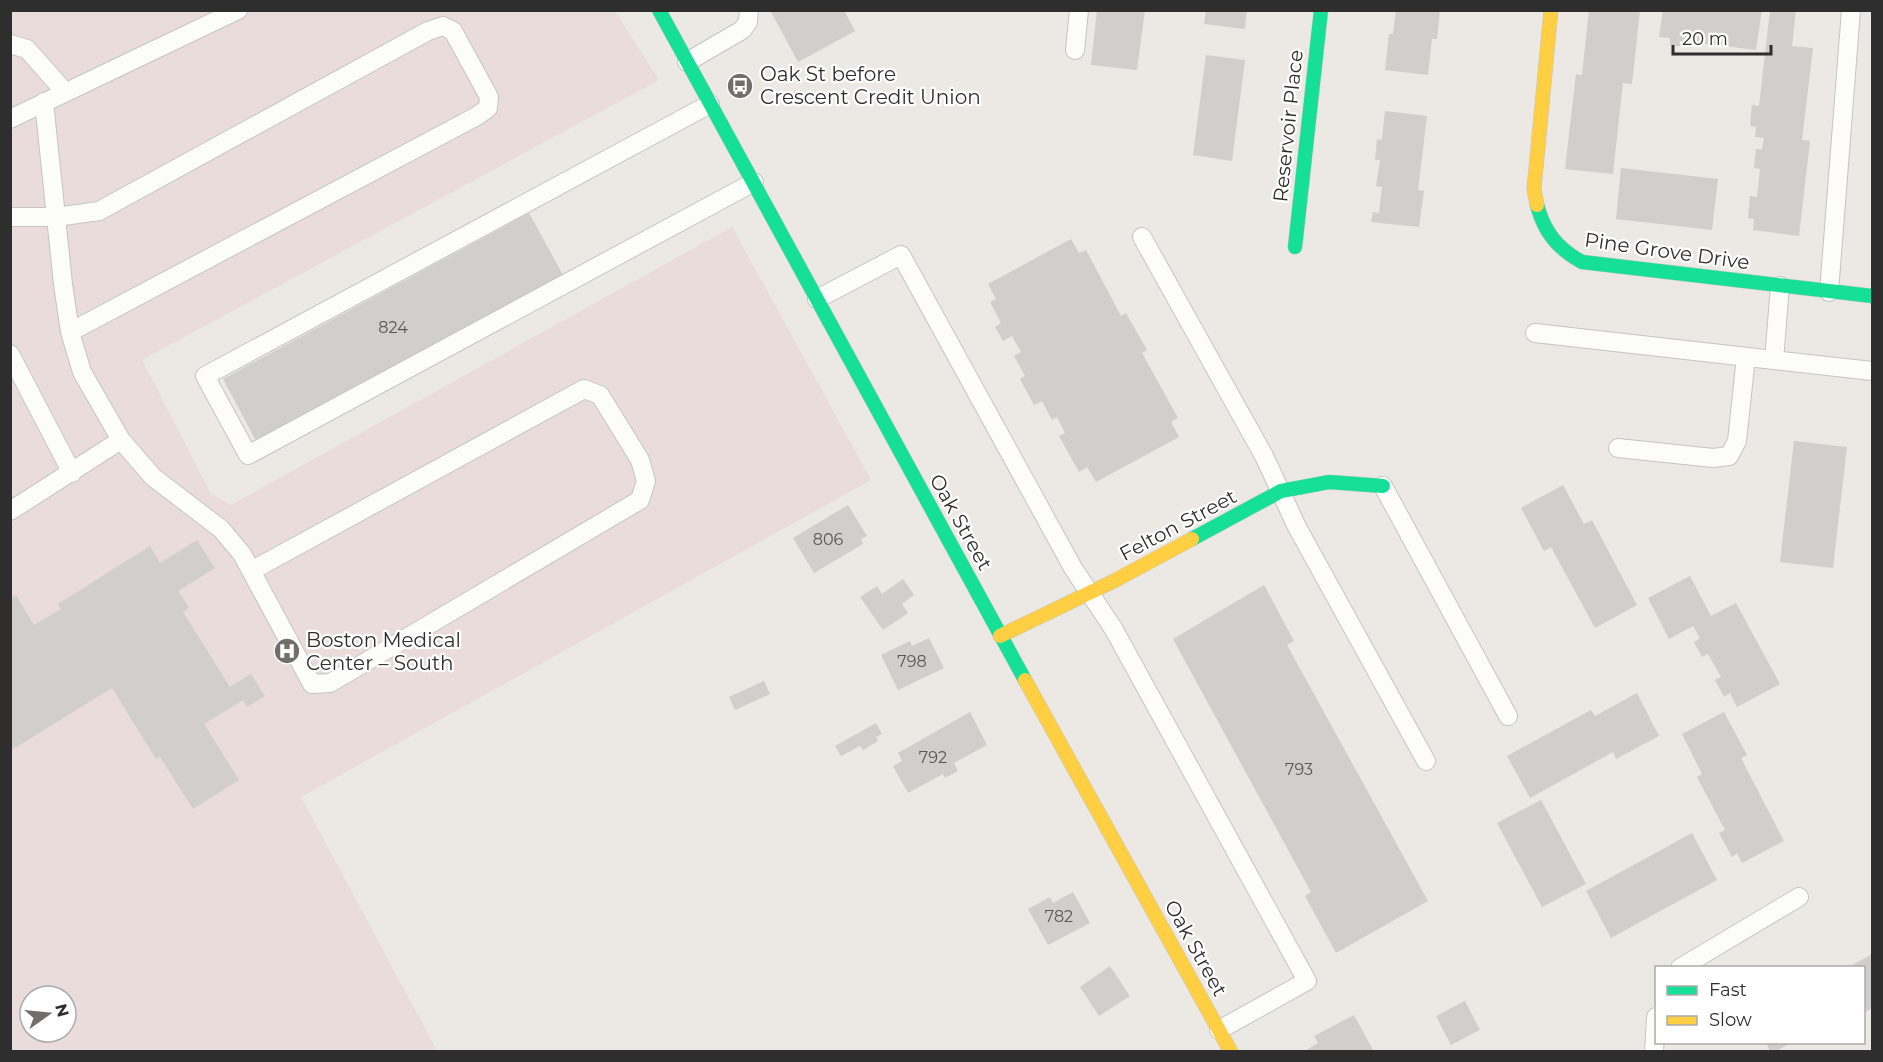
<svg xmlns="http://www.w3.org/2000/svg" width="1883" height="1062" font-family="Montserrat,sans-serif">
<rect width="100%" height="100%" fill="#ece8e4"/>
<path fill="#e9dcdb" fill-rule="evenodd" d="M 10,11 L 615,11 L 659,80 L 142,360 L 211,494 L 231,505 L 732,227 L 871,480 L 301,797 L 437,1051 L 11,1051 ZM 30,996 L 66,996 L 66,1032 L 30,1032 Z"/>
<path fill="#d1cecb" d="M 770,10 L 844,10 L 855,31 L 798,62 Z
M 1097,10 L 1145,10 L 1137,70 L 1091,65 Z
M 1206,10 L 1247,10 L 1245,29 L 1204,24 Z
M 1396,10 L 1440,10 L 1437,39 L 1432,39 L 1428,75 L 1385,70 L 1389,34 L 1393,34 Z
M 1589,10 L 1640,10 L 1632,84 L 1623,83 L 1613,174 L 1565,169 L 1576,74 L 1582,75 Z
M 1663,10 L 1762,10 L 1756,50 L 1693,42 L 1693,48 L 1670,45 L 1670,38 L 1659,37 Z
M 1770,10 L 1796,10 L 1792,46 L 1813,48 L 1802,140 L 1810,141 L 1799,236 L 1753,230 L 1754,219 L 1748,218 L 1750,196 L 1757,197 L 1760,169 L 1754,168 L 1756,149 L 1762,149 L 1764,138 L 1755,137 L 1756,127 L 1750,126 L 1752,105 L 1759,106 Z
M 1206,55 L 1245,60 L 1232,161 L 1193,155 Z
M 1385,111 L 1427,116 L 1418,190 L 1424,191 L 1419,227 L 1371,222 L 1373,212 L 1379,213 L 1382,187 L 1376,186 L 1380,160 L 1375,160 L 1377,139 L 1382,140 Z
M 1621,168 L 1718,179 L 1712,230 L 1616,219 Z
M 529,213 L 563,275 L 256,441 L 223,379 Z
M 1071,239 L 1079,253 L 1086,250 L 1121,316 L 1126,313 L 1147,350 L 1142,353 L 1178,418 L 1171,422 L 1179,437 L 1096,482 L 1087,467 L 1079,472 L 1059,436 L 1065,433 L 1057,417 L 1052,420 L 1042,401 L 1034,405 L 1020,379 L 1025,376 L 1014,356 L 1021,352 L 1012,336 L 1003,341 L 995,327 L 1001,323 L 990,302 L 996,299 L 988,284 Z
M 1794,441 L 1847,447 L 1833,568 L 1780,562 Z
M 1563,485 L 1584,524 L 1592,520 L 1637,605 L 1595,628 L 1551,547 L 1544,551 L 1521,508 Z
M 848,505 L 867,536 L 861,539 L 863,544 L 814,573 L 793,538 Z
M 197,540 L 215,568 L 178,591 L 189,608 L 183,612 L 230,687 L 251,674 L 265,696 L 247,707 L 243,700 L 204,724 L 239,780 L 193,809 L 160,757 L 156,759 L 112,688 L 10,751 L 10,599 L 16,595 L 34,625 L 61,609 L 58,604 L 150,546 L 160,563 Z
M 1690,576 L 1711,616 L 1736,603 L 1780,684 L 1737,707 L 1730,693 L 1724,697 L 1715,680 L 1721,677 L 1708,654 L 1702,657 L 1694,642 L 1700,638 L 1693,626 L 1669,639 L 1648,598 Z
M 903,579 L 914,595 L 902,604 L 908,613 L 883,630 L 860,597 L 877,586 L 882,594 Z
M 1264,585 L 1294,641 L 1287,645 L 1428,901 L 1336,953 L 1305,896 L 1311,892 L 1173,639 Z
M 929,638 L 944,668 L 898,690 L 881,655 L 910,641 L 912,646 Z
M 764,681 L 770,694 L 735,710 L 729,697 Z
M 1637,693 L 1659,736 L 1616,759 L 1613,752 L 1530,798 L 1507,756 L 1591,710 L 1595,716 Z
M 970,712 L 987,745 L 954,763 L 958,771 L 945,778 L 943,774 L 908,793 L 893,766 L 902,761 L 898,753 Z
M 1724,712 L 1747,755 L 1741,758 L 1784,841 L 1742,863 L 1737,853 L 1732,857 L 1719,833 L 1725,830 L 1697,777 L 1702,774 L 1682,734 Z
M 876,723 L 882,734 L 876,737 L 878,741 L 863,750 L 860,746 L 841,756 L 835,746 Z
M 1541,800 L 1586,884 L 1542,907 L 1497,823 Z
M 1692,833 L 1717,880 L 1611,938 L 1586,891 Z
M 1073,892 L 1090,923 L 1048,945 L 1028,909 L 1050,897 L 1053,903 Z
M 1872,954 L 1872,1008 L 1864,1013 L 1864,968 L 1847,968 Z
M 1110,966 L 1130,996 L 1099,1016 L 1080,987 Z
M 1465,1001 L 1480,1030 L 1451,1045 L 1436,1016 Z
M 1354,1015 L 1374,1052 L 1303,1052 L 1318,1043 L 1314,1036 Z
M 1766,1042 L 1792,1042 L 1775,1052 L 1770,1052 Z"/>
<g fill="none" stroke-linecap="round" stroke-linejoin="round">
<g stroke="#c5c4c5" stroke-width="20">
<path id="lane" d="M 10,44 L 27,49 L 65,92
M 1075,50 L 1079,10
M 687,62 L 742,30 L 748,22 L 749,10
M 44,102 L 63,284 L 70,332 L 82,372 L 121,440 L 153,477 L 221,529 L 242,554 L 312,684 L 330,683 L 640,500 L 646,481 L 640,460 L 600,395 L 584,389 L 251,571
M 710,104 L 205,376 L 248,455 L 754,182
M 10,119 L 238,10
M 10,217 L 56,217 L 99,211 L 428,31 L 443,26 L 453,31 L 489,97 L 488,108 L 477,116 L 70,332
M 1142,237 L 1264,456 L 1297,527 L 1426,761
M 1780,286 L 1774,360 L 1872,371
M 1829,292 L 1851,10
M 817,299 L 901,255 L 1073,568 L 1113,628 L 1307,981 L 1219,1030
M 1535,333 L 1774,360
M 10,354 L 72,473
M 1618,448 L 1713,458 L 1729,456 L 1737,441 L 1746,357
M 1383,486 L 1508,716
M 10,511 L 121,440
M 1680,968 L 1799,897
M 1654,1052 L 1656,1017"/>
</g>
<g stroke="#c5c4c5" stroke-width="15">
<path id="fast" d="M 659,10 L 1025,680
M 1537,205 C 1544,232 1558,249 1582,262 L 1872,296
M 1295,247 L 1321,10
M 1192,539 L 1281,491 L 1329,482 L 1383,486"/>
</g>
<g stroke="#c5c4c5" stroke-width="15">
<path id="slow" d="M 1537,205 L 1534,189 L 1551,10
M 1000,636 L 1114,581 L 1192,539
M 1025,680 L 1231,1052"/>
</g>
<use href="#lane" stroke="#fcfcfb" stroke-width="18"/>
<use href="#fast" stroke="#16e098" stroke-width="14"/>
<use href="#slow" stroke="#ffcf43" stroke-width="14"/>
</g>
<defs>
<g id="bus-disc" transform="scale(1.35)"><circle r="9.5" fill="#706f6e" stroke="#fff"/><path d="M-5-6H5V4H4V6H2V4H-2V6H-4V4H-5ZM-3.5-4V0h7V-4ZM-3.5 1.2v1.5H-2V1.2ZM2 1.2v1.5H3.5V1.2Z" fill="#fff"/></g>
<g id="hospital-disc" transform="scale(1.35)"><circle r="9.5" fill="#706f6e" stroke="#fff"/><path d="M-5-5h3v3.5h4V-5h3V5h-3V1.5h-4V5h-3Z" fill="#fff"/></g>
</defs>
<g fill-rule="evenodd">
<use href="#bus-disc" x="740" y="86"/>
<use href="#hospital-disc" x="287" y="651"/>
</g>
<g text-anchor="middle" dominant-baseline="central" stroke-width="4.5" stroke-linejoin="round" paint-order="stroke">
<g font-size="16" fill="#585857">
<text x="393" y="327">824</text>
<text x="828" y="539">806</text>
<text x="912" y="661">798</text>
<text x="933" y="757">792</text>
<text x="1299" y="769">793</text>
<text x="1059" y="916">782</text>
</g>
<g font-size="20" fill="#2e2e2e" stroke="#fff" text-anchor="start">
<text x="760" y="74">Oak St before<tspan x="760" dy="23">Crescent Credit Union</tspan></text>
<text x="306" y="640">Boston Medical<tspan x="306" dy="23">Center – South</tspan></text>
</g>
<g font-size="20" fill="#2e2e2e" stroke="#fff">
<text transform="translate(1288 126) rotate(-84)">Reservoir Place</text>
<text transform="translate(1667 251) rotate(8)">Pine Grove Drive</text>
<text transform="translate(961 522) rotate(61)">Oak Street</text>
<text transform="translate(1178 525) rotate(-28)">Felton Street</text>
<text transform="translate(1196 948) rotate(61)">Oak Street</text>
</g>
</g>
<rect width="1883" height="1062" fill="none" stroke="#2e2e2e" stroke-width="24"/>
<rect x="1655" y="966" width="210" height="78" fill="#ffffff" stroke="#ababab" stroke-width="1.5"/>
<rect x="1667" y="986" width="30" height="9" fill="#16e098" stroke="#ababab" stroke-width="1.5"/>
<text x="1709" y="996" font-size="18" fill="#2e2e2e">Fast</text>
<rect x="1667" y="1016" width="30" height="9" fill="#ffcf43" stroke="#ababab" stroke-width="1.5"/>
<text x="1709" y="1026" font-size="18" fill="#2e2e2e">Slow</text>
<g transform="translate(48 1014) rotate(75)"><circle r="28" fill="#ffffff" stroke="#ababab" stroke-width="1.5"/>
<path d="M0-4.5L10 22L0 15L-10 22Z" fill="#706f6e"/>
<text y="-9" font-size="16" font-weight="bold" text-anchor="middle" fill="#2e2e2e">N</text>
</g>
<path d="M1673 45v9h98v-9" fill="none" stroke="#2e2e2e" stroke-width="3"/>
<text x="1682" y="45" font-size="18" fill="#2e2e2e" stroke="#ffffff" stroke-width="4.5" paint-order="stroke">20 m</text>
</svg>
